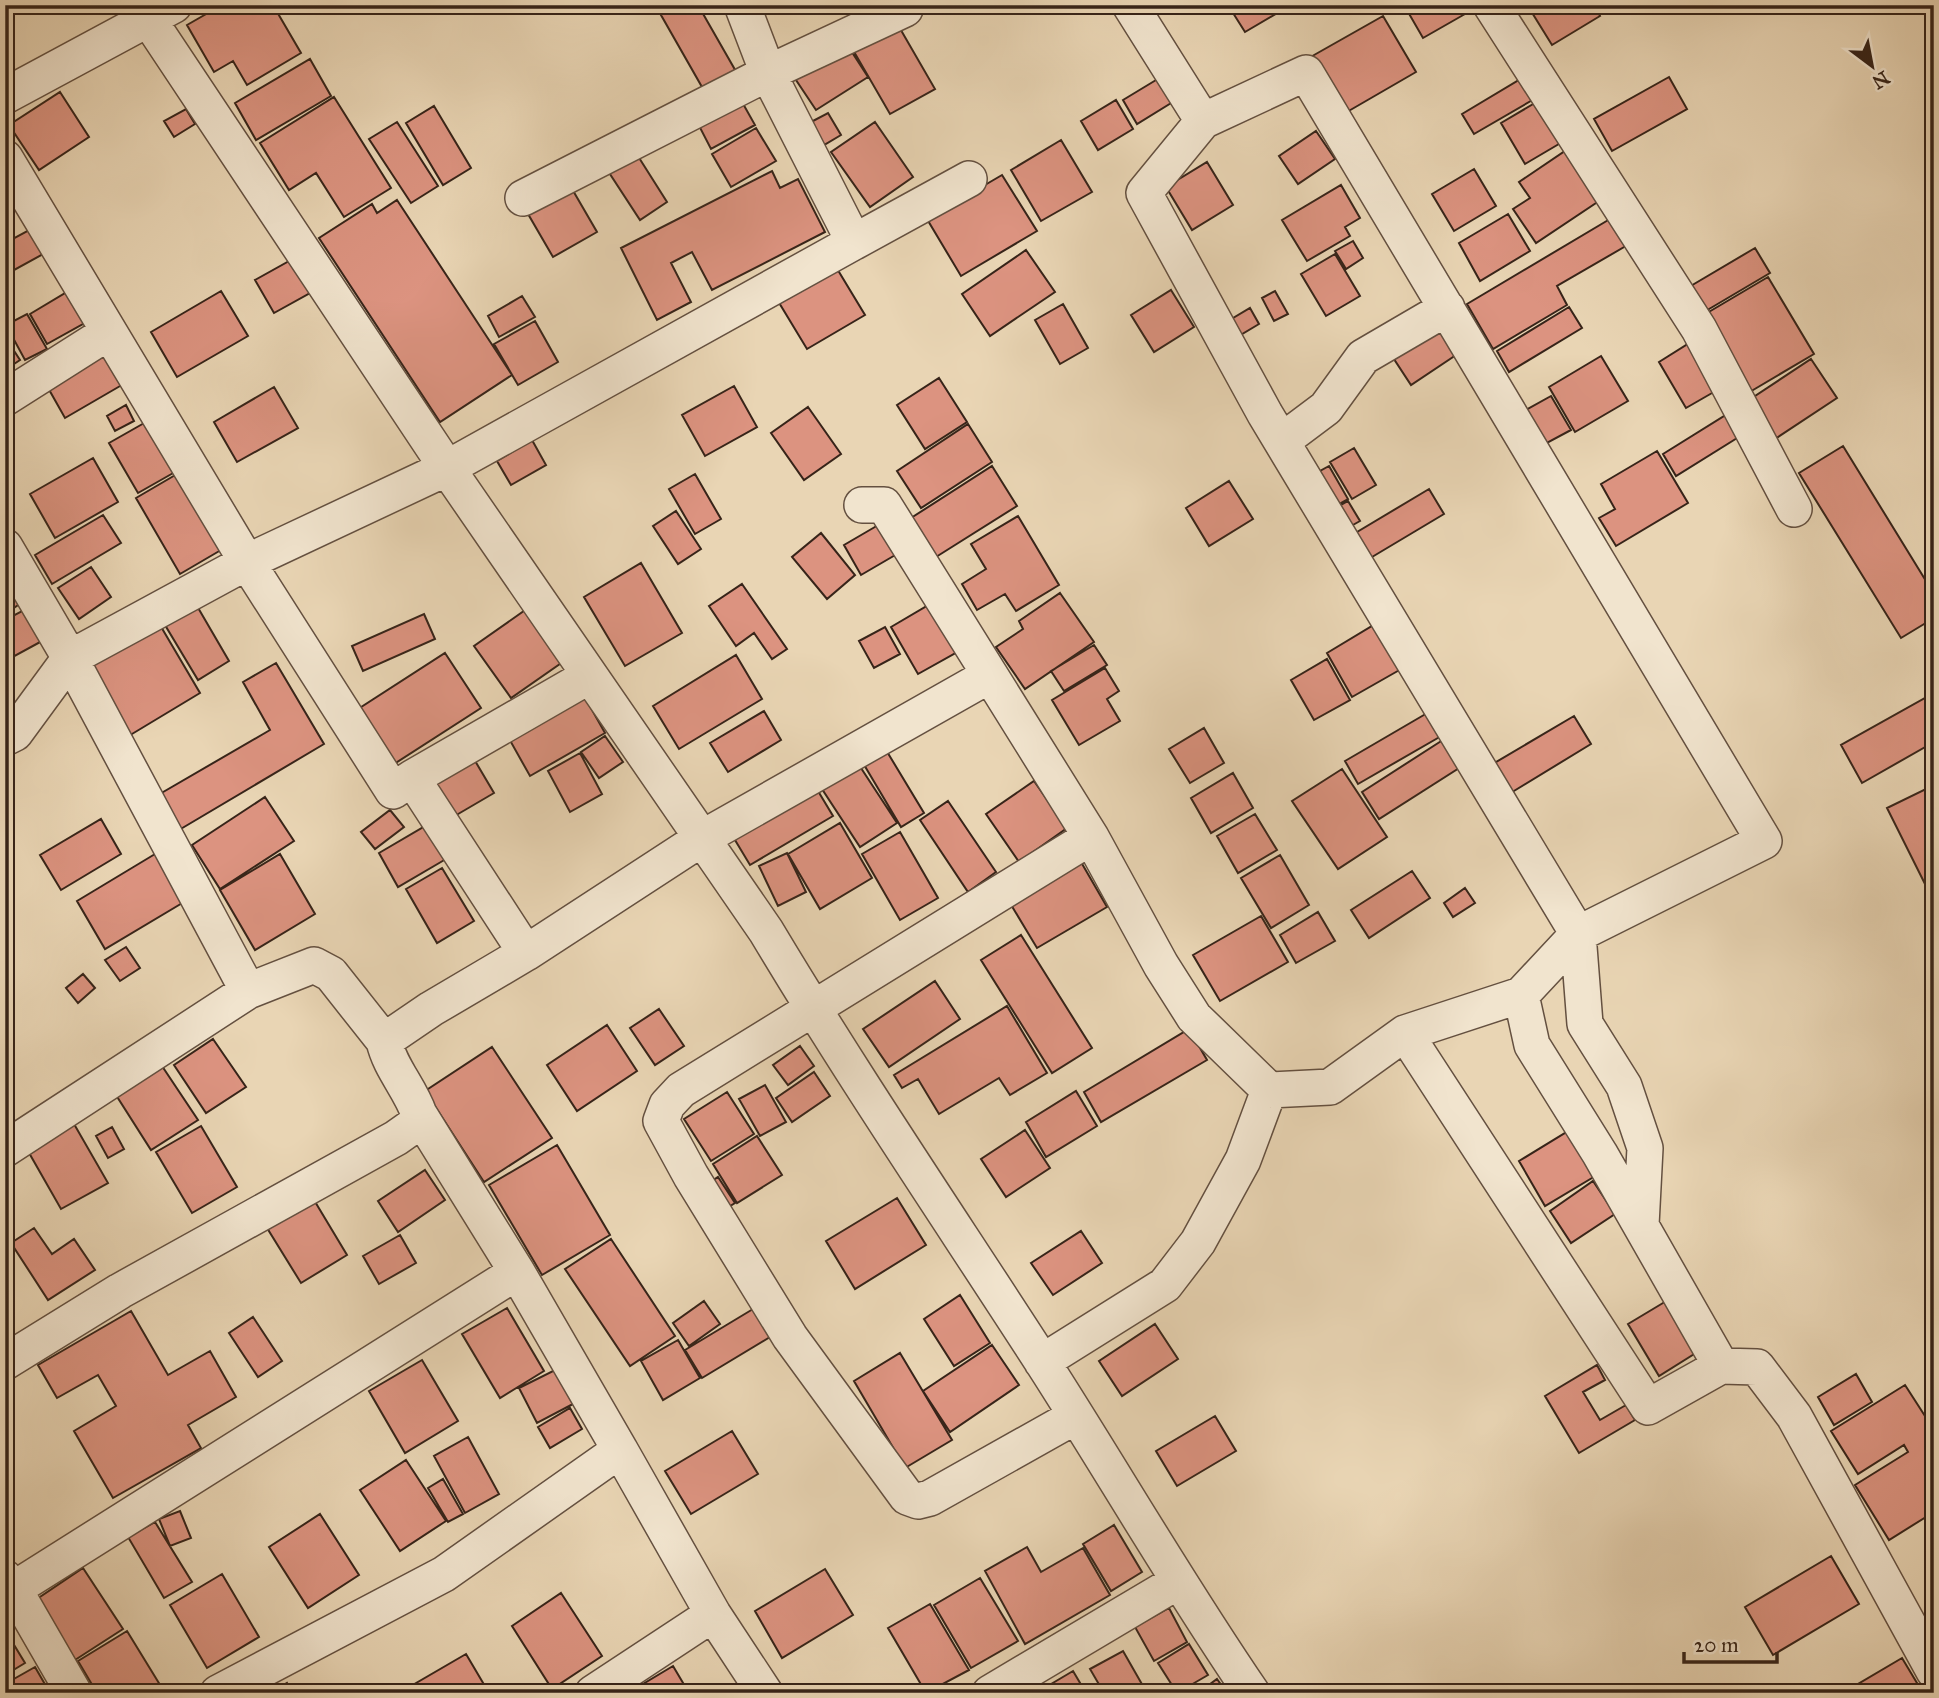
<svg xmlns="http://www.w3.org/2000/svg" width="1939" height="1698" font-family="'IM FELL Great Primer',serif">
<rect width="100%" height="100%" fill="#e9d5b4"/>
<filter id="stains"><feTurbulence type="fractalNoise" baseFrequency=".00286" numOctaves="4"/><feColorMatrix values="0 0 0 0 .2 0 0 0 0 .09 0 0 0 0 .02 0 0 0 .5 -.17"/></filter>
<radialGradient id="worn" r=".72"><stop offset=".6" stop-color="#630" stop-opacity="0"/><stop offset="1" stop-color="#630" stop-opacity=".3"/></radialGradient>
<path fill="#dc9380" stroke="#372419" stroke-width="2" d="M 5,5 L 27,5 L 5,17 Z
M 222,5 L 273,5 L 301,53 L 247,85 L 233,61 L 214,72 L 187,25 Z
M 678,5 L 698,5 L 742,82 L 710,101 L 661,15 Z
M 1228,5 L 1291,5 L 1245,32 Z
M 1404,5 L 1469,5 L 1472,10 L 1423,38 Z
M 1540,5 L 1594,5 L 1600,16 L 1552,45 L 1531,11 Z
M 1383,16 L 1416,72 L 1340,116 L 1307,59 Z
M 898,25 L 935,89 L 890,114 L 853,50 Z
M 846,43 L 868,77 L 816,110 L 794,77 Z
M 310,59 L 331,96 L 256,140 L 235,103 Z
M 1161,77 L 1176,100 L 1137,124 L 1123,100 Z
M 1524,77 L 1536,98 L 1474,134 L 1462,114 Z
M 1669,77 L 1687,109 L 1612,151 L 1594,119 Z
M 60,92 L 89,137 L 39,170 L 9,125 Z
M 737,93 L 755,125 L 711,149 L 694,116 Z
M 334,97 L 391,188 L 344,217 L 316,173 L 289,190 L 260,143 Z
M 1116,100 L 1133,129 L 1098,150 L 1081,121 Z
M 1540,100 L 1564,141 L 1525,164 L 1501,123 Z
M 434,106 L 471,168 L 443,185 L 406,123 Z
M 186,109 L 195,124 L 174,137 L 164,121 Z
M 828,113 L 841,135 L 824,145 L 811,122 Z
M 397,122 L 438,186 L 411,203 L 369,139 Z
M 875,122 L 913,177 L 870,207 L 831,152 Z
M 756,128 L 776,161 L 731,187 L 712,154 Z
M 1316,131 L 1335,159 L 1298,184 L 1279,156 Z
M 1061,140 L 1092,192 L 1041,221 L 1011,170 Z
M 1565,151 L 1599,201 L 1536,243 L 1513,209 L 1530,198 L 1519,182 Z
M 636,153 L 667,202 L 640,220 L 608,171 Z
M 1207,162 L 1233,205 L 1192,230 L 1166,187 Z
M 1474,169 L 1496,206 L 1454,231 L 1432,194 Z
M 772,171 L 780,188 L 798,179 L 825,232 L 712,290 L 692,252 L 671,263 L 691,302 L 657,320 L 621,248 Z
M 1002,175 L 1037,231 L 961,276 L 927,219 Z
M 568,182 L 597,232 L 553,257 L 524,207 Z
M 1341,185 L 1360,218 L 1345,227 L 1350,236 L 1307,261 L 1282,220 Z
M 397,200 L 512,375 L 440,422 L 319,238 L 372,204 L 377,213 Z
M 1508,214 L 1530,251 L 1480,281 L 1459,243 Z
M 1615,216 L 1631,243 L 1557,286 L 1567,305 L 1493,349 L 1467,304 Z
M 31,229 L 45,253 L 5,275 L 5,243 Z
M 1353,241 L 1363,258 L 1346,269 L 1335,251 Z
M 1755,248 L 1770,273 L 1704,312 L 1689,287 Z
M 1026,250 L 1055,292 L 990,336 L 962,294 Z
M 1335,254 L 1360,296 L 1326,316 L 1301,274 Z
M 300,255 L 319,288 L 274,313 L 255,280 Z
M 833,262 L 865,315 L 807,349 L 775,296 Z
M 1768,277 L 1814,354 L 1748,393 L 1702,316 Z
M 72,289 L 90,320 L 47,344 L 30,314 Z
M 1171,290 L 1194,327 L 1154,352 L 1131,315 Z
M 221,291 L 248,336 L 177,377 L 151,332 Z
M 1275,291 L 1288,314 L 1274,321 L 1262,298 Z
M 522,296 L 535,317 L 499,337 L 488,316 Z
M 1063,304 L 1088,348 L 1060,364 L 1035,320 Z
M 1569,307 L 1582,328 L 1509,372 L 1497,351 Z
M 1250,308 L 1259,324 L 1232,340 L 1223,324 Z
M 27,314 L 47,349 L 25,360 L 6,325 Z
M 535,321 L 558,362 L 518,385 L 494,344 Z
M 1435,323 L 1456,355 L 1411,385 L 1390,353 Z
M 5,337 L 20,360 L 5,370 Z
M 1691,342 L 1719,389 L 1686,408 L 1659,362 Z
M 109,350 L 127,382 L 65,418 L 47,386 Z
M 1601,356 L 1628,401 L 1575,432 L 1549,387 Z
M 1811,359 L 1837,398 L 1775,439 L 1749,400 Z
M 939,378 L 967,422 L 925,449 L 897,405 Z
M 734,386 L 757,427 L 705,456 L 682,415 Z
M 274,387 L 298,428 L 237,462 L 214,422 Z
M 1551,396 L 1571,430 L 1545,444 L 1526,410 Z
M 126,405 L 134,421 L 115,431 L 107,416 Z
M 808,407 L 841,454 L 804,480 L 771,433 Z
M 1729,413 L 1742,435 L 1676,476 L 1663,454 Z
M 146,422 L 175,472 L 138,493 L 109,443 Z
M 968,424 L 992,462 L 921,508 L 897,471 Z
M 532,440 L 546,465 L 511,485 L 497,461 Z
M 1843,446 L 1934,594 L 1934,618 L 1901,638 L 1799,473 Z
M 1354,448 L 1376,485 L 1352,499 L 1330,462 Z
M 1657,451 L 1688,503 L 1616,546 L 1599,518 L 1615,509 L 1601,484 Z
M 93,458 L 118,502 L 55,538 L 30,494 Z
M 992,466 L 1017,506 L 936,557 L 911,518 Z
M 1329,466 L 1348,499 L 1330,509 L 1311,476 Z
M 177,474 L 221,550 L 180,574 L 136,498 Z
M 695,474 L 721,519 L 695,534 L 669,489 Z
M 1229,481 L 1253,519 L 1209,546 L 1186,508 Z
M 1429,489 L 1444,514 L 1367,560 L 1352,535 Z
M 1348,501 L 1360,521 L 1344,530 L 1332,510 Z
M 676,511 L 701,549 L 678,564 L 653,526 Z
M 103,515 L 121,543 L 52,584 L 35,555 Z
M 1018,516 L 1059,585 L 1016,611 L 1005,594 L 977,610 L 962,584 L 986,569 L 971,544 Z
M 880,524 L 897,554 L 861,575 L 844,545 Z
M 821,533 L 855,575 L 827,599 L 792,557 Z
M 641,563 L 682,633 L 625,666 L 584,597 Z
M 91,567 L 111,597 L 79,619 L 58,588 Z
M 5,579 L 21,603 L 5,614 Z
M 742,584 L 787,649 L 772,659 L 754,633 L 736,646 L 709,606 Z
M 1060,593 L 1094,642 L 1025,689 L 996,647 L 1023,629 L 1019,621 Z
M 932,603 L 959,651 L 918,674 L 891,627 Z
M 197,606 L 229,661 L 198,680 L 165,625 Z
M 531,606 L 567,659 L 511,698 L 474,646 Z
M 24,610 L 42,641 L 11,658 L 5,648 L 5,620 Z
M 424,614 L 435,639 L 363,671 L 352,646 Z
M 1377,623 L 1403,668 L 1352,697 L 1327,653 Z
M 160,625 L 200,693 L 127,737 L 86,669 Z
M 885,627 L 900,654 L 874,668 L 859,641 Z
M 1094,645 L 1107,665 L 1064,691 L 1051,671 Z
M 445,653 L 481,708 L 391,766 L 355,711 Z
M 736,655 L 762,699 L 679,749 L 653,706 Z
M 1327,659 L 1350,700 L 1314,720 L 1291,680 Z
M 276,663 L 324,744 L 179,830 L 158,795 L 270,730 L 243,682 Z
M 1105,668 L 1119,691 L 1107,699 L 1120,721 L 1079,745 L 1052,700 Z
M 582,692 L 605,733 L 530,776 L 507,735 Z
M 1934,693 L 1934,742 L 1862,783 L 1841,745 Z
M 764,711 L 781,740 L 728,772 L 710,743 Z
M 1429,712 L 1443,735 L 1358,784 L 1345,761 Z
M 1574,716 L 1591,744 L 1509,794 L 1491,765 Z
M 1204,728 L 1224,763 L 1190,783 L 1169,749 Z
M 605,736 L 623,762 L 599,778 L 581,752 Z
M 1449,736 L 1467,763 L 1379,819 L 1362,792 Z
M 883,745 L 924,813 L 901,827 L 860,758 Z
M 580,753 L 602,794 L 570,812 L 548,771 Z
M 471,754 L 494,793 L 453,817 L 430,777 Z
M 859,765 L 897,823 L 860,847 L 822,789 Z
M 1342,769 L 1387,837 L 1338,869 L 1292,801 Z
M 1233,773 L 1253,808 L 1211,833 L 1191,798 Z
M 1034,781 L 1067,828 L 1019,862 L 986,814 Z
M 1934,785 L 1934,902 L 1887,808 Z
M 815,786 L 833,816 L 750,865 L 732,835 Z
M 265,797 L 294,841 L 220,889 L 192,845 Z
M 948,801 L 996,872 L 968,892 L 920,820 Z
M 390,810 L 404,827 L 375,849 L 361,832 Z
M 1255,814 L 1277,850 L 1238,873 L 1217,836 Z
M 101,819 L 121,854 L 61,890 L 40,855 Z
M 840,823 L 872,878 L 820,909 L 788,854 Z
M 427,825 L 446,859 L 398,887 L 379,853 Z
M 900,832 L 938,898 L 900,920 L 862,854 Z
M 160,851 L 189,899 L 105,949 L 77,901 Z
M 787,853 L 806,892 L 778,906 L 759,866 Z
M 280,854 L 315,914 L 255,950 L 220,890 Z
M 1280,855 L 1309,905 L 1271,928 L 1241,878 Z
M 1081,862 L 1107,907 L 1037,948 L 1010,903 Z
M 442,868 L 474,921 L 437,943 L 406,889 Z
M 1412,871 L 1430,898 L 1369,938 L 1351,910 Z
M 1465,888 L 1475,903 L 1453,917 L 1444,903 Z
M 1318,912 L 1335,941 L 1296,963 L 1280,935 Z
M 1261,916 L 1288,962 L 1220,1001 L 1193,955 Z
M 1021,935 L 1092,1048 L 1052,1073 L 981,960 Z
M 126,947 L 140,968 L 120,981 L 105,960 Z
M 83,974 L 95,988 L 78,1003 L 66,988 Z
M 935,981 L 960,1019 L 889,1067 L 863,1029 Z
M 1007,1006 L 1047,1073 L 1010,1095 L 999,1078 L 939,1114 L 918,1079 L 902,1088 L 894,1075 Z
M 659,1009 L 684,1046 L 655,1065 L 630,1028 Z
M 607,1025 L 637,1071 L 577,1111 L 547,1065 Z
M 1189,1029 L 1207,1060 L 1101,1122 L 1084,1092 Z
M 213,1039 L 246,1087 L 206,1113 L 174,1065 Z
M 800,1046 L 814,1066 L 788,1085 L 773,1065 Z
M 492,1047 L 552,1138 L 484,1182 L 425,1091 Z
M 162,1066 L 198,1120 L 151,1150 L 116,1095 Z
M 814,1072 L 830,1096 L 792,1122 L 776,1098 Z
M 765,1085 L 786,1122 L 760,1136 L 739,1099 Z
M 1076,1091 L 1097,1126 L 1046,1157 L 1026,1122 Z
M 727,1092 L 754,1134 L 711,1161 L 684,1119 Z
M 70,1117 L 108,1183 L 61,1209 L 24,1144 Z
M 201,1126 L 237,1187 L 192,1213 L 156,1152 Z
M 112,1127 L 124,1149 L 108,1158 L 96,1136 Z
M 1025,1130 L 1050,1168 L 1006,1197 L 981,1159 Z
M 1570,1130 L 1597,1175 L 1545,1206 L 1519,1161 Z
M 757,1136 L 782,1175 L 737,1203 L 713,1164 Z
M 557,1145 L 610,1235 L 542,1275 L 489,1185 Z
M 425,1170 L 445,1200 L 398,1232 L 378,1201 Z
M 718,1177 L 735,1203 L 722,1211 L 706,1185 Z
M 1593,1181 L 1615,1214 L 1571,1243 L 1550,1211 Z
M 311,1195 L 347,1255 L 301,1283 L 264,1223 Z
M 897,1198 L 926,1245 L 855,1289 L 826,1241 Z
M 34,1228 L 52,1254 L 74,1239 L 95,1270 L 48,1300 L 11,1243 Z
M 1081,1231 L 1102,1263 L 1053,1295 L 1031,1263 Z
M 400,1235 L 416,1263 L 379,1284 L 363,1256 Z
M 611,1239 L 675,1336 L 630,1366 L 565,1269 Z
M 960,1295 L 990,1343 L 954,1366 L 924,1319 Z
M 1668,1300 L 1699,1351 L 1659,1376 L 1628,1324 Z
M 704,1301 L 720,1324 L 689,1346 L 673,1323 Z
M 758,1306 L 775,1334 L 702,1378 L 685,1350 Z
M 507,1308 L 544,1371 L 500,1398 L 462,1334 Z
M 131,1311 L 168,1375 L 210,1351 L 236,1397 L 188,1425 L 201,1448 L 113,1498 L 74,1431 L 116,1406 L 98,1375 L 57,1398 L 38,1365 Z
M 253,1317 L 282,1361 L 258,1377 L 229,1333 Z
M 1155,1324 L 1178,1359 L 1122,1396 L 1099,1361 Z
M 678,1340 L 700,1378 L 663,1400 L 641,1361 Z
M 992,1345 L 1019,1385 L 950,1432 L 923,1391 Z
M 900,1353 L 952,1440 L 905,1468 L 854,1381 Z
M 422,1360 L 458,1421 L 405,1453 L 369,1391 Z
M 1597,1365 L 1605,1380 L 1583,1392 L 1600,1420 L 1626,1405 L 1635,1420 L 1579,1453 L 1545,1396 Z
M 555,1370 L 573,1404 L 537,1423 L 519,1388 Z
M 1856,1374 L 1872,1402 L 1834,1425 L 1818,1397 Z
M 1905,1385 L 1934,1430 L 1934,1512 L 1889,1540 L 1855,1485 L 1908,1452 L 1904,1445 L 1858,1474 L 1831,1431 Z
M 570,1408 L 582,1429 L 550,1448 L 538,1427 Z
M 1215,1416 L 1236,1451 L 1177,1486 L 1156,1451 Z
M 732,1431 L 758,1474 L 691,1514 L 665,1471 Z
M 468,1437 L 499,1494 L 465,1513 L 434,1456 Z
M 406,1460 L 446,1521 L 400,1551 L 360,1490 Z
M 443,1479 L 463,1514 L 448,1522 L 428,1488 Z
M 180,1511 L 191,1538 L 170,1546 L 159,1519 Z
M 320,1514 L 359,1575 L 308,1608 L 269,1547 Z
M 155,1522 L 192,1582 L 164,1598 L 128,1537 Z
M 1114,1525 L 1142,1572 L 1111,1591 L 1083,1544 Z
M 1027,1547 L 1041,1572 L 1083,1548 L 1110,1595 L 1025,1644 L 985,1571 Z
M 1831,1556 L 1859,1604 L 1773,1655 L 1745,1607 Z
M 83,1568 L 123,1629 L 75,1660 L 34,1601 Z
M 825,1569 L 853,1615 L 782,1658 L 755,1611 Z
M 222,1574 L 259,1637 L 207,1668 L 170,1605 Z
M 980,1578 L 1018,1641 L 971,1668 L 934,1605 Z
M 561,1593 L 602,1656 L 552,1689 L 512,1626 Z
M 930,1604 L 969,1670 L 926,1693 L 888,1628 Z
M 1169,1608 L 1187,1642 L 1154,1661 L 1135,1627 Z
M 5,1630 L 25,1663 L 5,1675 Z
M 127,1631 L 165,1693 L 97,1693 L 78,1661 Z
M 1189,1644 L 1208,1675 L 1177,1693 L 1158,1663 Z
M 1123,1651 L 1147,1693 L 1104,1693 L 1090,1669 Z
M 466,1654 L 489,1693 L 399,1693 Z
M 1902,1658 L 1923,1693 L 1856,1693 L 1853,1687 Z
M 673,1666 L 689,1693 L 628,1693 Z
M 35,1667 L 50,1693 L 5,1693 L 5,1684 Z
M 1073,1671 L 1086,1693 L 1036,1693 Z
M 1217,1679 L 1227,1693 L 1198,1693 Z
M 287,1683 L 293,1693 L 271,1693 Z"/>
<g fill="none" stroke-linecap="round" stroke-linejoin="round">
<g stroke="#645040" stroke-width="38">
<path id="minor" d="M 139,5 L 447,468 L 766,931 C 854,1078 950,1219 1043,1363 C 1113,1472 1178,1585 1252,1693
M 1130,5 L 1203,121
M 1491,5 L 1699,329 L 1794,509
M 5,96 L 174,5
M 5,158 L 247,562 L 447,468 L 854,242 L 768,73 L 742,5
M 523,198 L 768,73 L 905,9 L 903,5
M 854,242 L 969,179
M 5,398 L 109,332
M 1282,441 L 1326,408 L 1363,357 L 1447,308
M 5,547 L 70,658 L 247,562 L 393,791 L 412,778 L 526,953 L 704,837 L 990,675 L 884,505 L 862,505
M 990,675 L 1091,837 L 1161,965 L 1194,1017 L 1269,1090 L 1330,1087 L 1405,1033 L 1521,995 L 1578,934 L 1764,841 L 1306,73 L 1203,121 L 1144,193 L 1265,414 L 1578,934 L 1585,1024 L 1624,1086 L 1645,1148 L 1641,1225
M 5,738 L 15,733 L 70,658 L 248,991
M 412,778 L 589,676
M 1521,995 L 1532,1045 L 1600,1154 L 1721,1366
M 1405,1033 L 1648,1407 L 1721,1366 L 1757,1367 L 1794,1416 L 1934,1671
M 5,1149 L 248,991 L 314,965 L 331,974 L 384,1041
M 517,1272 L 620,1450
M 5,1362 L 120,1291 L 396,1138 L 413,1126 L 419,1114
M 1042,1362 L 1165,1285 L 1198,1242 L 1243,1160 L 1269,1090
M 1076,1416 L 930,1498 L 918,1501 L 907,1497 L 790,1337 L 691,1176 L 661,1121 L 667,1105 L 681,1090 L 1091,837
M 5,1578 L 14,1589 L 517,1272 L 419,1114 C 410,1088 390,1068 384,1041 L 431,1009 L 526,953
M 5,1594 L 14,1589 L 74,1693
M 218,1693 L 444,1574 L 620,1450 L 713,1614 L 765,1693
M 593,1693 L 713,1614
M 990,1693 L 1177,1582"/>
</g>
<use href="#minor" stroke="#f1e4ce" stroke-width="35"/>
</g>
<rect width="1939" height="1698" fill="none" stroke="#e9d5b4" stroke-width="28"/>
<rect x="7" y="7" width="1925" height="1684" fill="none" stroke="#372419" stroke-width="3.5"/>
<rect x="14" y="14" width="1911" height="1670" fill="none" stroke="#372419" stroke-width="2"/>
<g transform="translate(1872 66) rotate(148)" stroke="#f1e4ce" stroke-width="5" paint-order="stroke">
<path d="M0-5L12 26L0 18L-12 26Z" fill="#372419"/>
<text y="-10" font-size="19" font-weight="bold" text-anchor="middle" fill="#372419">N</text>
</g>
<path d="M1684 1652v10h93v-10" fill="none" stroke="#372419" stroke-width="3.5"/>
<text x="1694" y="1652" font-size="21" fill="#372419" stroke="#f1e4ce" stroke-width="5" paint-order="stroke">20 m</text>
<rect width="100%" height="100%" filter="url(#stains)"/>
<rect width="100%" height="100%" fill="url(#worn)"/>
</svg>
